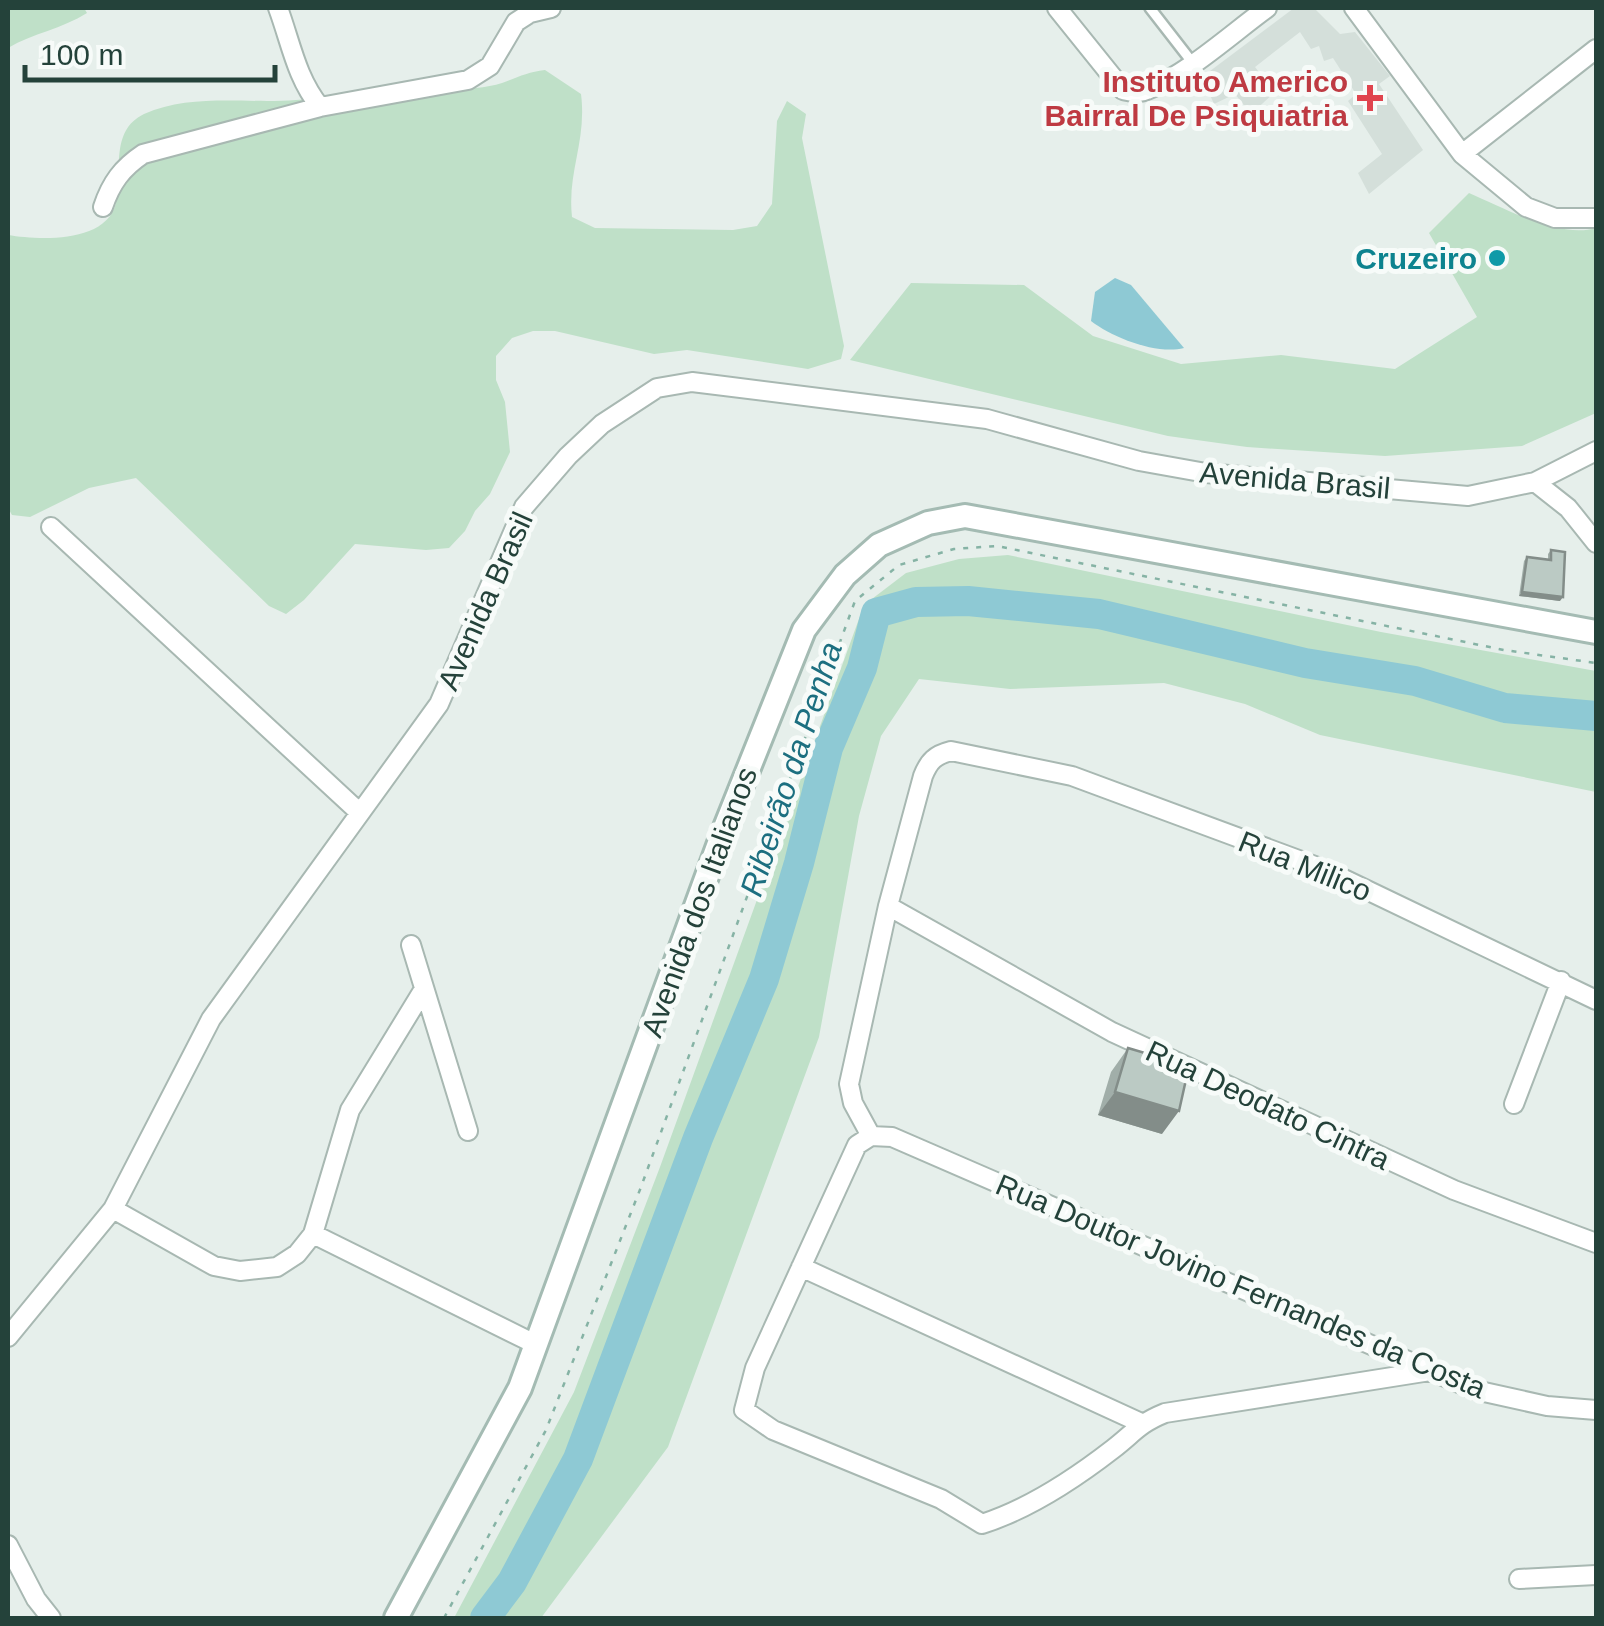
<svg xmlns="http://www.w3.org/2000/svg" width="1604" height="1626" font-family="Helvetica,sans-serif">
<rect width="100%" height="100%" fill="#e6efeb"/>
<path fill="#d4dfda" d="M 1294,8 L 1314,8 L 1340,34 L 1355,32 L 1390,76 L 1379,84 L 1423,150 L 1369,194 L 1358,173 L 1382,154 L 1348,101 L 1356,94 L 1333,58 L 1324,61 L 1319,46 L 1311,49 L 1300,32 L 1255,67 L 1275,92 L 1251,114 L 1235,94 L 1214,104 L 1202,77 Z"/>
<path fill="#bfe0c8" d="M 8,8 L 84,8 L 87,13 C 62,29 33,33 8,48 Z
M 545,70 L 581,94 C 587,141 567,172 572,217 L 595,228 L 733,230 L 757,226 L 772,204 L 777,121 L 787,101 L 806,114 L 802,138 L 844,346 L 841,359 L 808,369 L 687,350 L 654,354 L 555,331 L 533,331 L 512,338 L 496,356 L 496,380 L 505,402 L 510,452 L 490,494 L 475,511 L 465,531 L 449,548 L 426,550 L 355,544 L 304,600 L 286,614 L 269,606 L 136,478 L 89,488 L 30,517 L 12,515 L 8,508 L 8,235 C 38,240 106,244 116,203 C 123,172 109,131 144,114 C 192,93 246,104 296,100 C 332,98 367,90 403,89 C 418,88 434,90 449,90 C 465,89 487,88 502,83 C 518,77 528,72 545,70 Z
M 1469,193 C 1504,208 1560,239 1596,228 L 1596,413 L 1522,446 L 1385,456 L 1247,447 L 1168,436 L 850,360 L 911,283 L 1024,285 L 1093,336 L 1181,364 L 1281,355 L 1395,369 L 1477,317 L 1429,233 Z
M 1008,555 L 1381,632 L 1596,671 L 1596,792 L 1320,735 L 1245,704 L 1164,683 L 1010,689 L 919,679 L 881,736 L 859,816 L 819,1037 L 668,1447 L 541,1618 L 454,1618 L 574,1392 L 660,1167 L 864,605 L 906,573 L 959,559 Z"/>
<path fill="#8ec9d4" d="M 1115,278 L 1131,285 L 1184,348 C 1157,355 1113,338 1091,321 L 1095,292 Z"/>
<g fill="none" stroke-linecap="round" stroke-linejoin="round">
<path stroke="#8ec9d4" stroke-width="30" d="M 485,1618 L 512,1582 L 578,1459 L 698,1138 L 764,979 L 799,863 L 828,748 L 862,668 L 876,613 L 916,602 L 968,601 L 1099,614 L 1305,663 L 1415,681 L 1505,708 L 1596,716"/>
<g stroke="#a8b8b2" stroke-width="14">
<path id="service" d="M 1150,8 L 1192,62"/>
</g>
<g stroke="#a8b8b2" stroke-width="22">
<path id="minor" d="M 278,8 C 291,43 296,77 320,107
M 1057,8 L 1123,90 C 1132,92 1139,94 1147,90 C 1188,74 1231,34 1267,8
M 1354,8 L 1462,154 L 1526,207 L 1555,218 L 1596,218
M 1462,154 L 1596,49
M 103,207 C 111,183 122,168 143,154 L 320,107 L 468,80 L 490,66 L 516,22 L 530,13 L 551,8
M 1535,482 L 1568,508 L 1596,543
M 51,527 L 360,813
M 888,906 L 1112,1032 L 1454,1190 L 1596,1243
M 411,945 L 468,1131
M 1514,1104 L 1561,981
M 871,1136 L 853,1103 L 849,1084 L 888,906 L 923,776 C 929,761 935,755 951,751 L 1072,776 L 1323,869 L 1596,1000
M 113,1209 L 214,1266 L 240,1271 L 277,1267 L 297,1254 L 313,1234 L 350,1110 L 424,989
M 313,1234 L 537,1345
M 801,1267 L 1141,1423
M 8,1337 L 113,1209 L 211,1019 L 439,704 L 524,507 L 568,456 L 602,424 L 657,388 L 692,382 L 987,419 L 1139,461 L 1206,473 L 1468,496 L 1535,482 L 1596,451
M 1430,1371 L 1165,1413 C 1138,1424 1134,1433 1113,1449 C 1073,1480 1029,1509 982,1524 L 941,1499 L 773,1430 L 744,1410 L 755,1368 L 857,1145 L 871,1136 L 892,1137 L 1475,1390 L 1547,1406 L 1596,1410
M 8,1545 L 36,1599 L 51,1618
M 1519,1579 L 1596,1575"/>
</g>
<g stroke="#a4bbb3" stroke-width="28">
<path id="secondary" d="M 396,1618 L 520,1388 L 722,835 L 804,630 L 845,575 L 879,545 L 928,523 L 965,516 L 1596,632"/>
</g>
<path stroke="#86b3a5" stroke-width="2.5" stroke-dasharray="5 8" stroke-linecap="butt" d="M 444,1618 L 546,1430 L 641,1187 L 855,601 L 899,565 L 954,549 L 997,546 L 1504,650 L 1596,663"/>
<use href="#service" stroke="#fff" stroke-width="9"/>
<use href="#minor" stroke="#fff" stroke-width="18"/>
<use href="#secondary" stroke="#fff" stroke-width="22"/>
</g>
<path fill="#a1aea9" d="M 1551,550 L 1560,601 L 1519,596 L 1524,561 L 1527,557 L 1548,560 L 1548,554 Z
M 1128,1048 L 1162,1134 L 1098,1115 L 1111,1072 Z"/>
<path fill="#838d89" d="M 1522,592 L 1563,597 L 1560,601 L 1519,596 Z
M 1115,1092 L 1179,1111 L 1162,1134 L 1098,1115 Z"/>
<path fill="#bbcac4" stroke="#838d89" stroke-width="2.5" d="M 1551,550 L 1565,552 L 1563,597 L 1522,592 L 1527,557 L 1551,560 Z
M 1128,1048 L 1189,1066 L 1179,1111 L 1115,1092 Z"/>
<path fill="#e0444e" stroke="#f7fbf9" stroke-width="4" d="M1365 83h10v10h10v10h-10v10h-10v-10h-10v-10h10z"/>
<circle fill="#0f9aa8" stroke="#f7fbf9" stroke-width="4" cx="1497" cy="258" r="10"/>
<g text-anchor="middle" dominant-baseline="central" stroke-width="10" stroke-linejoin="round" paint-order="stroke">
<g font-size="30" font-weight="bold" fill="#be3a42" stroke="#f7fbf9" text-anchor="end">
<text x="1348" y="81">Instituto Americo<tspan x="1348" dy="34">Bairral De Psiquiatria</tspan></text>
</g>
<g font-size="30" font-weight="bold" fill="#0d838f" stroke="#f7fbf9" text-anchor="end">
<text x="1477" y="258">Cruzeiro</text>
</g>
<g font-size="30" fill="#24423a" stroke="#f7fbf9">
<text transform="translate(1295 480) rotate(5)">Avenida Brasil</text>
<text transform="translate(485 601) rotate(-66)">Avenida Brasil</text>
<text transform="translate(1305 866) rotate(22)">Rua Milico</text>
<text transform="translate(699 902) rotate(-70)">Avenida dos Italianos</text>
<text transform="translate(1268 1105) rotate(25)">Rua Deodato Cintra</text>
<text transform="translate(1241 1286) rotate(23)">Rua Doutor Jovino Fernandes da Costa</text>
</g>
<g font-size="32" font-style="italic" fill="#1c6f80" stroke="#f7fbf9">
<text transform="translate(791 769) rotate(-72)">Ribeirão da Penha</text>
</g>
</g>
<rect width="1604" height="1626" fill="none" stroke="#24423a" stroke-width="20"/>
<path d="M25 65v15h250v-15" fill="none" stroke="#24423a" stroke-width="5"/>
<text x="40" y="65" font-size="30" fill="#24423a" stroke="#f7fbf9" stroke-width="8" paint-order="stroke">100 m</text>
</svg>
